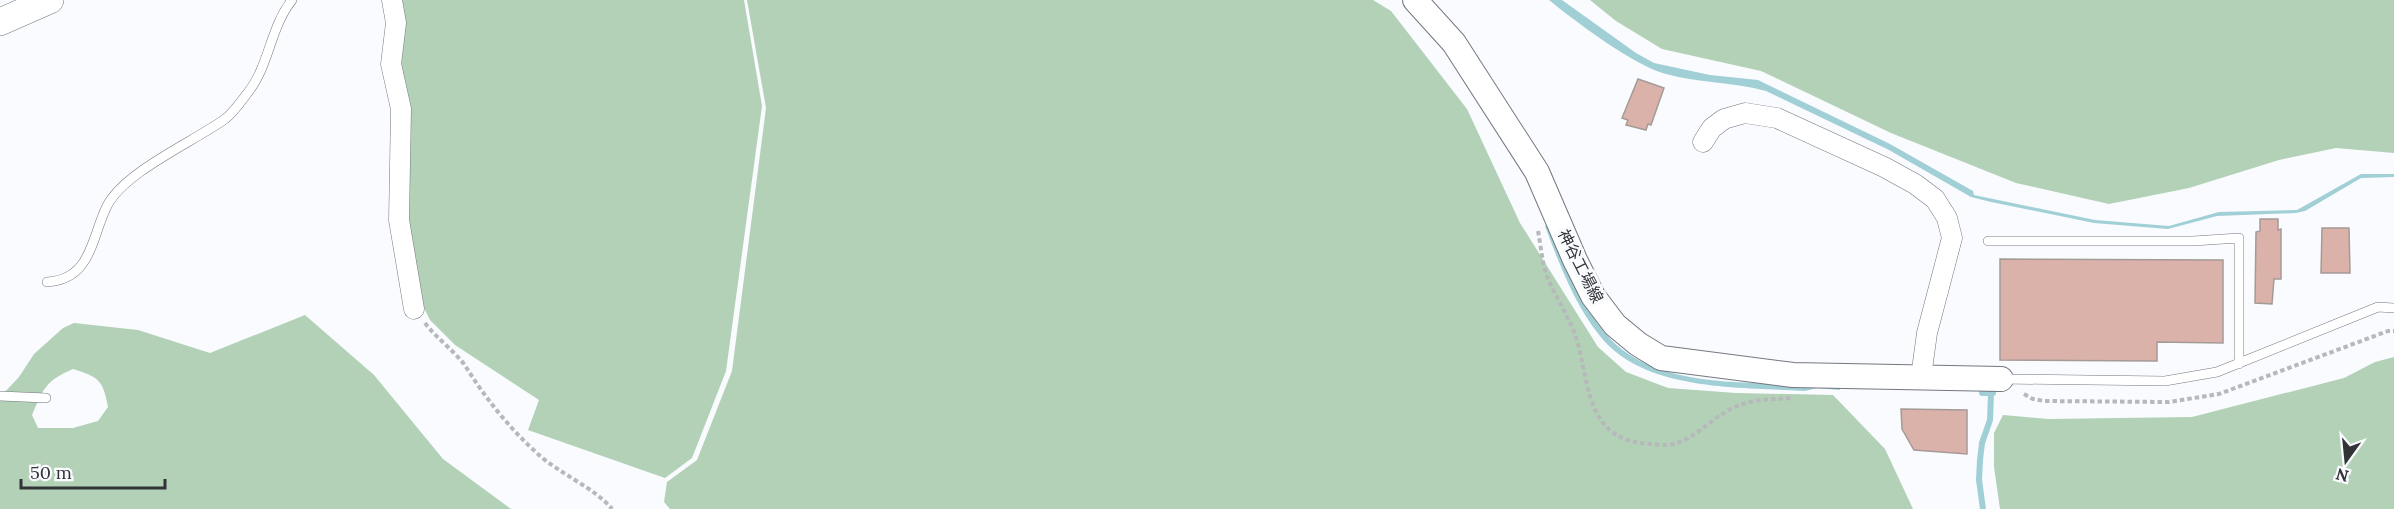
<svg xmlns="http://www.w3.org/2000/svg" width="2394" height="509" font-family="Lora,'Noto Sans JP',serif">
<rect width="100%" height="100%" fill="#f9fbfe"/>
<path fill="#b2d1b6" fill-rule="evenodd" d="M 402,0 L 744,0 L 762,106 L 726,371 L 692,458 L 665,478 L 528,430 L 539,400 L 455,345 L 430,320 L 422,304 L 410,270 L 397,63 Z
M 747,0 L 1373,0 L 1391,11 L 1467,109 L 1520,223 L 1598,347 L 1626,372 L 1668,388 L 1736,393 L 1833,395 L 1885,449 L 1913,509 L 670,509 L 664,502 L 667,482 L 697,460 L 732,371 L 766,108 Z
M 1590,0 L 2394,0 L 2394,153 L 2336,148 L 2279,160 L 2189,188 L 2109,204 L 2016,183 L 1891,133 L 1761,71 L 1662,49 L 1616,21 Z
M 305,315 L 374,375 L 443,459 L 511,509 L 0,509 L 0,397 L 19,377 L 34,354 L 63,328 L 74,323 L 138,330 L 210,353 ZM 73,369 C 99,377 103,380 108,407 L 98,421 L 73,428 L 38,428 L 32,415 C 44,388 45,381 73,369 Z
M 2394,357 L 2394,509 L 2000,509 L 1994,467 L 1994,433 L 2003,415 L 2048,419 L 2192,417 L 2344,378 L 2375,362 Z"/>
<path fill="#a1cfd6" d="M 1549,0 L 1562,0 L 1636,53 L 1654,63 L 1710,75 L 1758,80 L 1890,144 L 1973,191 L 1974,195 L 2095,220 L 2169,226 L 2219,212 L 2297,210 L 2361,174 L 2394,174 L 2394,177 L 2361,178 L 2305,211 L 2296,213 L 2217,216 L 2168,229 L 2094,223 L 1991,202 L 1971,197 L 1889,150 L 1766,91 C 1733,82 1699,83 1666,74 C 1633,65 1576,22 1549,0 Z
M 1549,223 C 1565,260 1579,302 1605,333 C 1656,395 1767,380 1839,385 L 1840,390 L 1817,388 L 1805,391 C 1741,387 1644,392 1600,336 C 1574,304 1559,263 1545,226 Z"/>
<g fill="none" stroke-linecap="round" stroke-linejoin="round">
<path stroke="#a1cfd6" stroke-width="6" d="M 1982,393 L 1993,393
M 1983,509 L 1979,480 L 1980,460 L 1982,443 L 1990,420 L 1991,393"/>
</g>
<path fill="#dab2a9" stroke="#a49a98" stroke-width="1.5" d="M 1638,79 L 1664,88 L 1651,125 L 1648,124 L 1646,130 L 1626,125 L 1628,120 L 1622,118 Z
M 2260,219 L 2278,219 L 2278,230 L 2281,229 L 2281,279 L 2274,279 L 2272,304 L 2255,303 L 2256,232 L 2260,231 Z
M 2322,228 L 2349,228 L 2350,273 L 2321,273 Z
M 2000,259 L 2223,260 L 2223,343 L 2157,342 L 2157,361 L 2000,360 Z
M 1901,409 L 1967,410 L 1967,454 L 1914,450 L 1902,429 Z"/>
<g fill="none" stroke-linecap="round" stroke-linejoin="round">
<g stroke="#74777f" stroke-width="10">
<path id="service" d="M 1988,241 L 2193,241 L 2239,238 L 2239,364
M 47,282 C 92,279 91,238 107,206 C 124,172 193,142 225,119 C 234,112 242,100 249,91 C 269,65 271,26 292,0
M 2002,379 L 2165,381 L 2217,372 L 2378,307 L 2394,308
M 0,396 L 46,398"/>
</g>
<g stroke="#74777f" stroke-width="21">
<path id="minor" d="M 392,0 L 396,23 L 391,64 L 401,109 L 399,220 L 414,309
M 1703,142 L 1712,128 L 1724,119 L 1745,113 L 1777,118 L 1884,167 L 1915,184 L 1935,199 L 1947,218 L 1952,238 L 1927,333 L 1921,377"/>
</g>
<g stroke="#74777f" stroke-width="26">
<path id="tertiary" d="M 1415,0 L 1454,43 L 1537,172 L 1575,260 L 1593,296 L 1615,325 L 1638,344 L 1661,358 L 1793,375 L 2001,379"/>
</g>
<g stroke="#74777f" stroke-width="28">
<path id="secondary" d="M 0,22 L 50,0"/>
</g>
<path stroke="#b6b8bb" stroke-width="4" stroke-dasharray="4.5 3" stroke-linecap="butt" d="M 1538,231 C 1541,246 1542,263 1547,276 C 1555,296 1567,314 1575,334 C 1589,376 1584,435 1640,443 C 1652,444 1665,447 1677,443 C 1698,436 1714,416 1735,407 C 1754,399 1774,399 1793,398
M 425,323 C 436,338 457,353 466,367 C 486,399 510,429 539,455 C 559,473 596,489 612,509
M 2024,394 L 2033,399 L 2044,401 L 2169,402 L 2219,394 L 2388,331 L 2394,331"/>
<use href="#service" stroke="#fff" stroke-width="9"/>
<use href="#minor" stroke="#fff" stroke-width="20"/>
<use href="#tertiary" stroke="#fff" stroke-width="24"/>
<use href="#secondary" stroke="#fff" stroke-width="27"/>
</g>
<g text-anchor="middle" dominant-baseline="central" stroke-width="6" stroke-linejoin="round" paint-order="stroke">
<g font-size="16" fill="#323337" stroke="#f9fbfe">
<text transform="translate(1581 266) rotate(63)">神谷工場線</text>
</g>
</g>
<g transform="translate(2346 461) rotate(195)" stroke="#f9fbfe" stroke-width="4.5" paint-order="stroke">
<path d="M0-4.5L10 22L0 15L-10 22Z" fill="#323337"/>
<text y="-9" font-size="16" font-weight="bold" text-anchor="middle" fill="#323337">N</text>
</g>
<path d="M21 479v9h144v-9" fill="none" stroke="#323337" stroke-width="3"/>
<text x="30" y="479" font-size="18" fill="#323337" stroke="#f9fbfe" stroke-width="4.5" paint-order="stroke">50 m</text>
</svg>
